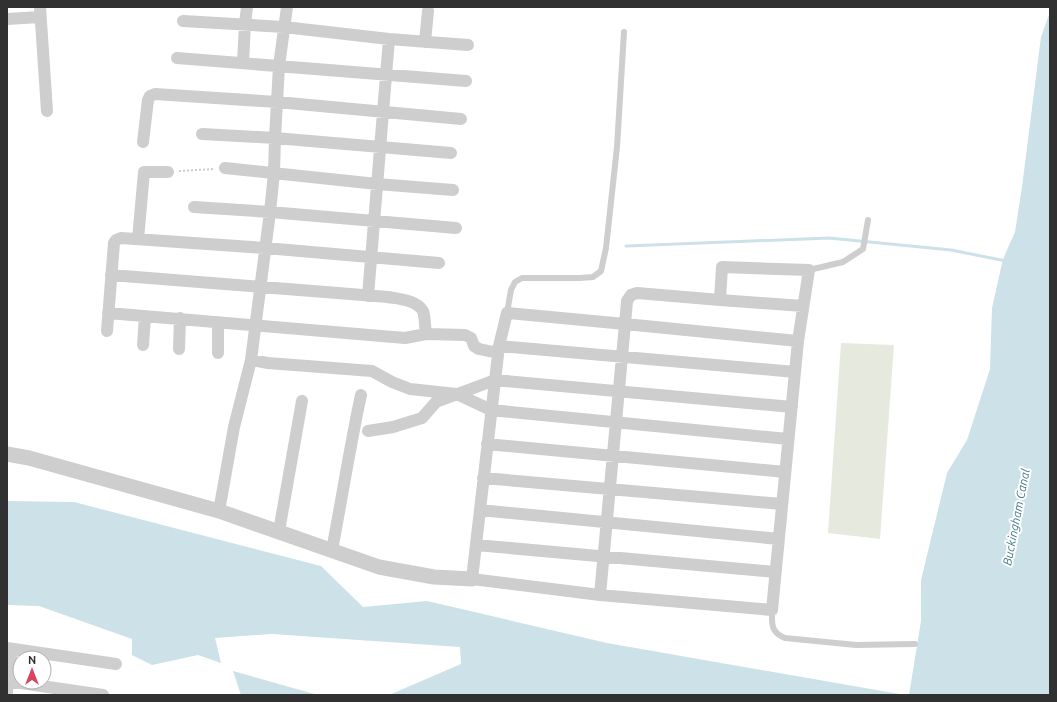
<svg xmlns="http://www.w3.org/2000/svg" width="1057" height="702" font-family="Ubuntu,sans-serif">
<rect width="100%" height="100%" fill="#fff"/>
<path fill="#e6eade" d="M 841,343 L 894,345 L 880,539 L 828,533 Z"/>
<path fill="#cce1e8" d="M 1050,12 L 1050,695 L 909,695 L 921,621 L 921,580 L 947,473 L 967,440 L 990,369 L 992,308 L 1003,259 L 1015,232 L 1022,187 L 1041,37 Z
M 7,501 L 74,502 L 321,566 L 363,607 L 427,601 L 607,643 L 905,695 L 389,695 L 461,664 L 460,647 L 272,634 L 215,638 L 221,663 L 198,655 L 152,665 L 132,655 L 132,639 L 39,606 L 7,605 Z
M 233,671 L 318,695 L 241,695 Z"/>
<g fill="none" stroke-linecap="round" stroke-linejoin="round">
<path stroke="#cce1e8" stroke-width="3" d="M 626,246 L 829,238 L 951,250 L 1006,261"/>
<path stroke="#cbcbcb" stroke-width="2" stroke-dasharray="2 2" stroke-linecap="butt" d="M 179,171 L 214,169"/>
<path stroke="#cecece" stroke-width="6" d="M 809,270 L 843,262 L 863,249 L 868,220
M 507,313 L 511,290 L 515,282 L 522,278 L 580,278 L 593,277 L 601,271 L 606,248 L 617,147 L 624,32
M 772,610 C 772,623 770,632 785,638 L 856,645 L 915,644"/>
<path stroke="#cecece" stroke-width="12" d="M 40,7 L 47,111
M 7,19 L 40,17
M 183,21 L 284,27 L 389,39 L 468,45
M 425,42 L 428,11
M 177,58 L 466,81
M 243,63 L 245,24 L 247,7
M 202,134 L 275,138 L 451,153
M 143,142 L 148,100 L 150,96 L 155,94 L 277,102 L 461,119
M 225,168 L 377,184 L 453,190
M 194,207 L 270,212 L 456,228
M 138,239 L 144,172 L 168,172
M 722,267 L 809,270 L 798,341 L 772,610 L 600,595 L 472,579 L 499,346 L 507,313 L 625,324 L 627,301 L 631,295 L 637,293 L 720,300 Z
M 111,275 L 388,297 C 399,299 417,300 423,311 C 425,316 425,328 426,334
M 368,296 L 389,39
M 720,300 L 803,306
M 108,313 L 405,338 L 426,334 L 465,335 L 471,338 L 474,346 L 479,349 L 498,353
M 107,331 L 114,243 L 116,240 L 121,238 L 265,248 L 439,263
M 143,345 L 145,316
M 499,346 L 795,372
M 179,349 L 180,318
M 218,353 L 218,322
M 251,360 L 268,363 L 372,371 L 392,382 L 410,389 L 457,394 L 491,410 L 788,439
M 368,431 L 393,427 L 422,418 L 436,402 L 495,380 L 792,407
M 487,444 L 785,472
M 483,478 L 782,504
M 480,510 L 779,539
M 219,511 L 234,427 L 251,360 L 270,212 L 274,173 L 275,138 L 279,66 L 287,7
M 279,531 L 302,401
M 476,545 L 775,572
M 332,550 C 342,498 350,446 361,395
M 600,595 L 625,324 L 798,341
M 7,648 L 116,664
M 7,681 L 103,695
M 7,692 L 12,649"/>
<path stroke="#cecece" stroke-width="15" d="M 7,454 L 29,458 L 219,511 L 379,567 L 434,577 L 472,579"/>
</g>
<g text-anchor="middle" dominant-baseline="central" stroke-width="4" stroke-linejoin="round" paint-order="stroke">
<g font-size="12" font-style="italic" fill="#467b8d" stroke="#fff">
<text transform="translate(1016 517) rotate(-79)">Buckingham Canal</text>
</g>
</g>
<rect width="1057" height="702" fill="none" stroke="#313131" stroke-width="16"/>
<g transform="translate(32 670)"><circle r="19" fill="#ffffff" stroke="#adadad"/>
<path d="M0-3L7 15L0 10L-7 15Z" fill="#d64563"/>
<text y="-6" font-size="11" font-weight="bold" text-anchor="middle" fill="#313131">N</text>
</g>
</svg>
